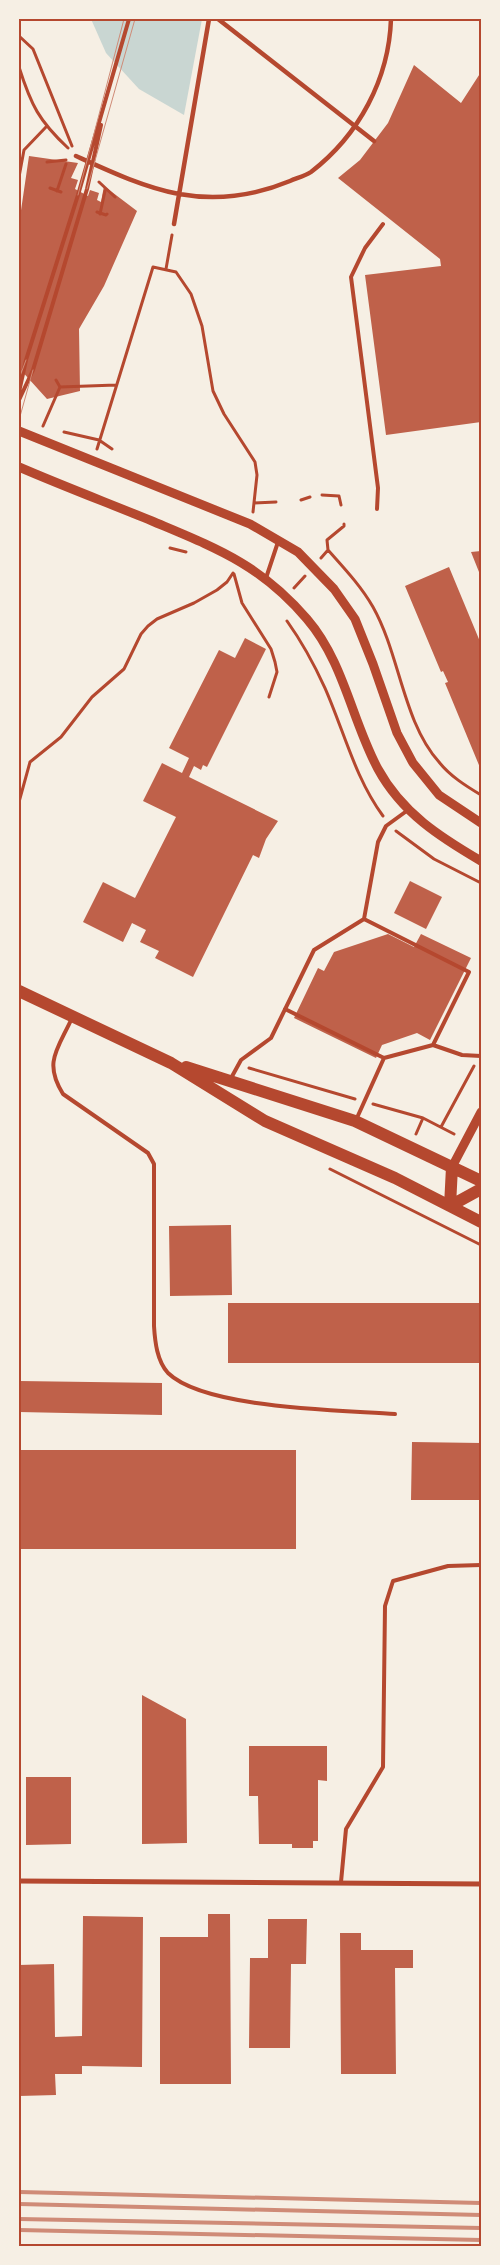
<svg xmlns="http://www.w3.org/2000/svg" width="500" height="2265" font-family="'Exo 2',sans-serif">
<rect width="100%" height="100%" fill="#f6efe4"/>
<path fill="#c9d6d2" d="M 91,19 L 202,19 L 184,115 L 139,89 L 106,53 Z"/>
<path fill="#bf614a" d="M 414,65 L 461,103 L 481,72 L 481,422 L 386,435 L 365,275 L 441,266 L 440,259 L 338,178 L 360,160 L 388,123 Z
M 29,156 L 78,163 L 71,178 L 78,180 L 75,189 L 88,196 L 90,190 L 99,193 L 97,200 L 101,202 L 104,186 L 137,211 L 104,286 L 79,329 L 80,391 L 47,399 L 19,368 L 19,224 Z
M 481,551 L 481,577 L 471,552 Z
M 449,567 L 481,644 L 481,770 L 445,683 L 448,682 L 443,671 L 441,672 L 405,586 Z
M 245,638 L 266,649 L 207,767 L 203,765 L 201,770 L 194,766 L 189,777 L 278,821 L 266,839 L 259,858 L 253,855 L 193,977 L 155,958 L 159,951 L 140,942 L 146,930 L 132,923 L 123,942 L 83,922 L 103,882 L 135,898 L 176,817 L 143,801 L 162,763 L 182,773 L 189,758 L 169,748 L 219,650 L 235,658 Z
M 410,881 L 442,897 L 426,929 L 394,913 Z
M 388,934 L 414,947 L 421,934 L 471,958 L 430,1040 L 417,1033 L 382,1045 L 376,1058 L 294,1018 L 318,968 L 324,971 L 334,952 Z
M 231,1225 L 232,1295 L 170,1296 L 169,1226 Z
M 228,1303 L 481,1303 L 481,1363 L 228,1363 Z
M 19,1381 L 162,1383 L 162,1415 L 19,1412 Z
M 412,1442 L 481,1443 L 481,1500 L 411,1500 Z
M 19,1450 L 296,1450 L 296,1549 L 19,1549 Z
M 142,1695 L 186,1719 L 187,1843 L 142,1844 Z
M 249,1746 L 327,1746 L 327,1781 L 318,1780 L 318,1841 L 313,1841 L 313,1848 L 292,1848 L 292,1844 L 259,1844 L 258,1796 L 249,1796 Z
M 26,1777 L 71,1777 L 71,1844 L 26,1845 Z
M 208,1914 L 230,1914 L 231,2084 L 160,2084 L 160,1937 L 208,1937 Z
M 83,1916 L 143,1917 L 142,2067 L 82,2066 L 82,2074 L 55,2074 L 56,2095 L 19,2096 L 19,1965 L 54,1964 L 55,2037 L 82,2036 Z
M 268,1919 L 307,1919 L 306,1964 L 291,1964 L 290,2048 L 249,2048 L 250,1958 L 268,1958 Z
M 340,1933 L 361,1933 L 361,1950 L 413,1950 L 413,1968 L 395,1968 L 396,2074 L 341,2074 Z"/>
<g fill="none" stroke-linecap="round" stroke-linejoin="round">
<path stroke="#b5482f" stroke-width="3" d="M 19,36 L 33,49 L 72,146
M 19,67 C 31,105 39,121 68,148
M 47,162 L 66,160
M 19,177 L 24,150 L 46,127
M 99,182 L 115,197
M 50,188 L 61,192
M 57,191 L 66,164
M 97,212 L 106,215 L 107,214
M 100,214 L 105,191
M 166,269 L 172,235
M 56,380 L 60,387
M 43,426 L 60,387 L 116,385
M 64,432 L 99,440 L 112,449
M 97,449 L 153,267 L 176,272 L 191,294 L 202,326 L 213,391 L 224,414 L 255,462 L 257,475 L 253,512
M 322,495 L 339,496 L 341,505
M 301,500 L 310,497
M 254,503 L 276,502
M 170,548 L 186,552
M 328,550 C 344,568 361,586 373,607 C 400,655 403,722 439,762 C 450,776 466,786 481,795
M 321,558 L 328,550 L 327,540 L 344,526 L 344,524
M 234,574 L 242,603 L 271,649 L 275,662 L 277,672 L 269,697
M 294,588 L 305,576
M 287,621 C 302,642 314,664 325,688 C 344,731 355,778 383,816
M 19,802 L 30,762 L 61,737 L 92,697 L 124,669 L 141,634 L 148,626 L 157,619 L 194,603 L 217,590 L 227,582 L 233,573
M 396,831 L 434,859 L 481,883
M 249,1068 L 355,1099
M 373,1104 L 423,1118 L 454,1134
M 441,1127 L 474,1066
M 416,1134 L 423,1118
M 330,1169 L 481,1245"/>
<path stroke="#b5482f" stroke-width="4" d="M 19,392 L 26,360 L 78,195 L 129,19
M 19,400 L 33,370 L 87,189 L 101,125
M 377,509 L 378,488 L 351,277 L 365,248 L 383,224
M 266,578 L 278,542
M 364,919 L 469,972 L 433,1045
M 285,1009 L 384,1058 L 433,1045 L 462,1055 L 481,1056
M 72,1018 C 58,1049 43,1062 63,1094 L 148,1153 L 154,1164 L 154,1326 C 155,1342 157,1361 168,1373 C 205,1409 342,1410 395,1414
M 230,1080 L 241,1060 L 271,1038 L 314,950 L 364,919 L 378,842 L 386,826 L 408,810
M 356,1120 L 384,1058
M 341,1882 L 346,1829 L 383,1767 L 385,1606 L 393,1581 L 448,1566 L 481,1565"/>
<path stroke="#b5482f" stroke-width="4.5" d="M 218,19 L 374,141
M 76,156 C 109,171 143,187 179,194 C 218,201 254,196 290,181 C 297,178 305,176 311,172 C 359,135 389,79 391,19
M 174,224 L 209,19"/>
<path stroke="#b5482f" stroke-width="5" d="M 19,1881 L 481,1884"/>
<path stroke="#b5482f" stroke-width="9" d="M 19,431 L 250,524 L 298,552 L 334,589 L 355,619 L 373,664 L 397,733 L 413,763 L 439,795 L 481,823
M 19,467 C 63,486 108,503 152,521 C 216,548 260,564 307,619 C 344,662 352,721 378,769 C 402,813 440,837 481,861
M 452,1167 L 481,1112"/>
<path stroke="#b5482f" stroke-width="12" d="M 19,991 L 171,1063 L 265,1121 L 395,1178 L 481,1222
M 186,1067 L 355,1121 L 481,1181
M 450,1206 L 452,1167
M 450,1206 L 481,1189"/>
<path stroke="#cf8b77" stroke-width="1" d="M 87,189 L 135,19
M 78,195 L 124,19
M 19,379 L 26,360
M 19,420 L 33,370"/>
<path stroke="#cf8b77" stroke-width="4" d="M 19,2192 L 481,2203
M 19,2204 L 481,2215
M 19,2219 L 481,2228
M 19,2230 L 481,2240"/>
</g>
<rect width="500" height="2265" fill="none" stroke="#f6efe4" stroke-width="40"/>
<rect x="20" y="20" width="460" height="2225" fill="none" stroke="#b5482f" stroke-width="2"/>
</svg>
